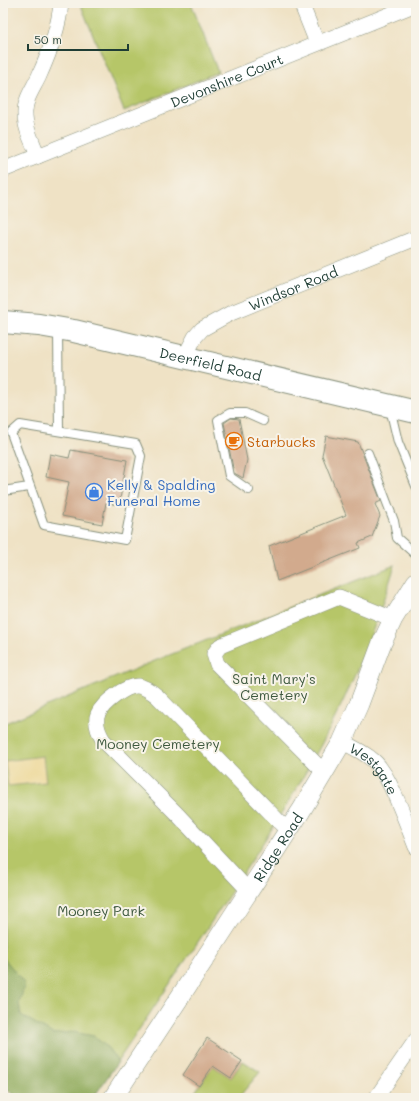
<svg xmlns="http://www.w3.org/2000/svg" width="419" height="1101" font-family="Mali,sans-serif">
<rect width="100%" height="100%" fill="#f7f3e8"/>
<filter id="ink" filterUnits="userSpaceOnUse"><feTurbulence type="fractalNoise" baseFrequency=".025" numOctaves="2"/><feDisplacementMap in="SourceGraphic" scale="8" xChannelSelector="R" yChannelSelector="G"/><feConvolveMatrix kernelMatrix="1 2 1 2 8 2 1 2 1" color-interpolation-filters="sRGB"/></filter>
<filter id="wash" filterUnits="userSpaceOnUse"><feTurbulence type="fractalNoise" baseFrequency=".012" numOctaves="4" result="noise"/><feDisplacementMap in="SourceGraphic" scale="16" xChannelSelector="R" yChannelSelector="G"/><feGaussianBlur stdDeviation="0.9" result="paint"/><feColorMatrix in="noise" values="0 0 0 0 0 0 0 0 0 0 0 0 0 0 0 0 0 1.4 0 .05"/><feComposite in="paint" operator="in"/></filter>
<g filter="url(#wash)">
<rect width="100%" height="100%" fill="#efe2c5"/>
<path fill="#b6c668" stroke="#6a824e" d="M 80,3 L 191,3 L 218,72 L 124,111 Z
M 395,565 C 382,606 368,647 350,686 C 313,769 262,845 212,921 C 172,980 133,1039 93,1098 L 19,1098 L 3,1087 L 3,724 L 157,660 Z
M 243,1061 L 260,1072 L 238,1098 L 205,1098 L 195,1092 L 213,1066 L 231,1078 Z"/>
<path fill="#90ab5c" stroke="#587448" d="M 3,957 L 25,984 L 19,1003 L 21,1015 L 53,1034 L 73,1032 L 94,1036 L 108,1048 L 118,1062 L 93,1098 L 19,1098 L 3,1087 Z"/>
<path fill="#eeda9e" stroke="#868c69" d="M 43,756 L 46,782 L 8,786 L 5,761 Z"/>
<g id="blocks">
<path fill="#d2aa8d" d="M 231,418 L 239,419 L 247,460 L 243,478 L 234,473 L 224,423 Z
M 326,436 L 358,442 L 381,501 L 375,504 L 380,516 L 372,537 L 358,543 L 360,548 L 277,581 L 269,546 L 346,515 L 322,455 Z
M 71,450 L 127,460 L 119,505 L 106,503 L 102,524 L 62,516 L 69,482 L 46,477 L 50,454 L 69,458 Z
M 207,1038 L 242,1061 L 231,1078 L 213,1066 L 199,1086 L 183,1075 Z"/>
</g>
</g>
<g filter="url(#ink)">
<use href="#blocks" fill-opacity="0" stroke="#87907c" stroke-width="1"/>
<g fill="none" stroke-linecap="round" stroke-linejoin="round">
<g stroke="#87907c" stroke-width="10">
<path id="service" d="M 58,330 L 59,431
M 390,408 L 398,442 L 416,486
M 20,425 L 136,444 L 141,456 L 125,540 L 44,525 L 11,433 Z
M 368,453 L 394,521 L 397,538 L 416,555
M 249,490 L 229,476 L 218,420 L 230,413 L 245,413 L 263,421
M 3,491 L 29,487"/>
</g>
<g stroke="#87907c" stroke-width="16">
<g id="minor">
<path d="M 301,3 L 317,43"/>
<path d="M 38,156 C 33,143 25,129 25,115 C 24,100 33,89 39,76 C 49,54 59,27 61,3"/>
<path id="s1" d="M 3,170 L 416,4"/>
<path id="s2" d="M 185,356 L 195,337 L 202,329 L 231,313 L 416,238"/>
<path id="s3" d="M 342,742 C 353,747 365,753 374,761 C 390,775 407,825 416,847"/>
<path d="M 324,772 L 217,664 L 214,654 L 220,646 L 339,597 L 393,619"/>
<path d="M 249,891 L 177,814 L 103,740 C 99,733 94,723 98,714 C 103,703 126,685 138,686 C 145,687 152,692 157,696 L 288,831"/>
<path d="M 376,1098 L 416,1040"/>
</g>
</g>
<g stroke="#87907c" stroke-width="20">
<g id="tertiary">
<path id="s4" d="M 113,1098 L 180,997 L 301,811 L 342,742 L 359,704 L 381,645 L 393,619 L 416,582"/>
</g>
</g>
<g stroke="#87907c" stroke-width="24">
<g id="secondary">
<path id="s5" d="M 3,322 L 39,325 L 74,331 L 416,412"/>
</g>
</g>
<use href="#service" stroke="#fff" stroke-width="8"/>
<use href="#minor" stroke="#fff" stroke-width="15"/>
<use href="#tertiary" stroke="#fff" stroke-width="19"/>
<use href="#secondary" stroke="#fff" stroke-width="22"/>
</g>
</g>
<defs>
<g id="cafe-ring" transform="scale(0.9)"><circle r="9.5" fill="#f7f3e8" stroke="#e8710a" stroke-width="1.5"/><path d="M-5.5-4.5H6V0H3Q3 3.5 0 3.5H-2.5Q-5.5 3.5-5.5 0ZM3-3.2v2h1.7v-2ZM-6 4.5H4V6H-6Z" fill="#e8710a"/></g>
<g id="shop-ring" transform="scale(0.9)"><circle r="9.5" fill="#f7f3e8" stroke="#3f7fe0" stroke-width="1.5"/><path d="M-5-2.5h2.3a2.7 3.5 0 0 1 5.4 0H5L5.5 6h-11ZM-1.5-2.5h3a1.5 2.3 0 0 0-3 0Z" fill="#3f7fe0"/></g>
</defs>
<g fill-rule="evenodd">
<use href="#cafe-ring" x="234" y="441"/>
<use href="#shop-ring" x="94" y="492"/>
</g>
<g text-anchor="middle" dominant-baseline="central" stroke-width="4" stroke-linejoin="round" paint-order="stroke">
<g font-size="14" fill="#1f3d34" stroke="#f7f3e8">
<text stroke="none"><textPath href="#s1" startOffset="241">Devonshire Court</textPath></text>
<text stroke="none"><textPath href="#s2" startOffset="132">Windsor Road</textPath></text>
<text stroke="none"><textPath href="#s5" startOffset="212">Deerfield Road</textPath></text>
<text stroke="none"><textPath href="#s3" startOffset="43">Westgate</textPath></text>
<text stroke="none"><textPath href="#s4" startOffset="300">Ridge Road</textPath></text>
</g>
<g font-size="14" fill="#c56008" stroke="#f7f3e8" text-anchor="start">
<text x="247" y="441">Starbucks</text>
</g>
<g font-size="14" fill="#366cbe" stroke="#f7f3e8" text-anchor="start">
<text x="107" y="484">Kelly &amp; Spalding<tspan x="107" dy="16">Funeral Home</tspan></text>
</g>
<g font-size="14" fill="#3d583e" stroke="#f7f3e8">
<text x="274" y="678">Saint Mary's<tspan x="274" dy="16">Cemetery</tspan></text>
<text x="158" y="743">Mooney Cemetery</text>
<text x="101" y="910">Mooney Park</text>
</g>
</g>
<rect width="419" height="1101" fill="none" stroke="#f7f3e8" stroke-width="16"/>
<path d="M28 44v6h100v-6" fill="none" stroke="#1f3d34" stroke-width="2"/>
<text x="34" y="44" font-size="12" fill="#1f3d34" stroke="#f7f3e8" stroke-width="3" paint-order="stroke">50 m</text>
</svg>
